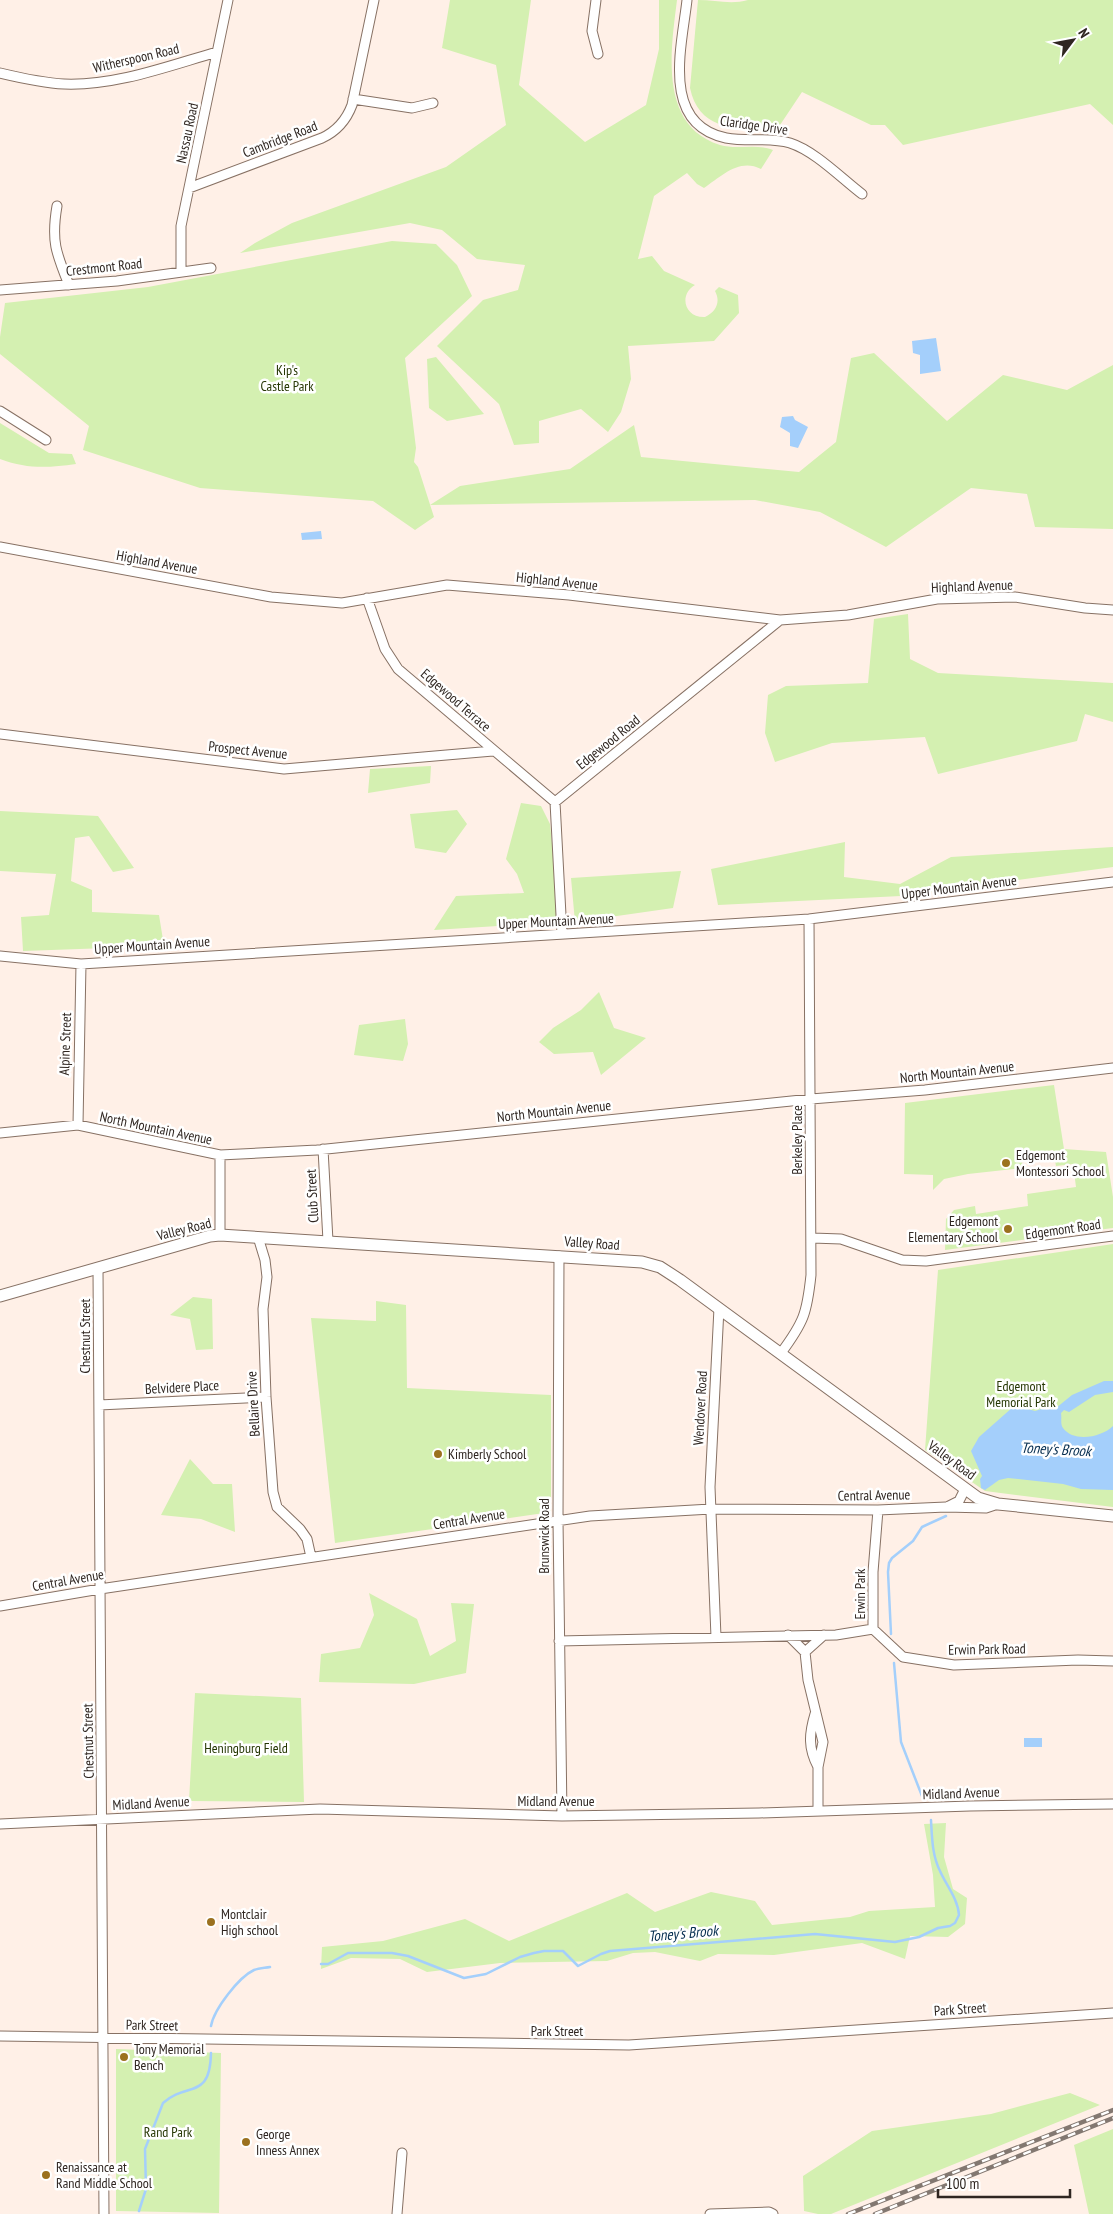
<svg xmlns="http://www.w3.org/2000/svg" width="1113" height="2214" font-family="'PT Sans Narrow',sans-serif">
<rect width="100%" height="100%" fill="#fff0e7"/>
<path fill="#d4f0b1" d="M 450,0 L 531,0 L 519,85 L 585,142 L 646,105 L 659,49 L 659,0 L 677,0 C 671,49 658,126 720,145 C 738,150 755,143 773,150 L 761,169 C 739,158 722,176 704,188 L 697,184 L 687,173 L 654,196 L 638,259 L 652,256 L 664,271 L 695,285 C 678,295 685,318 705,317 C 716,312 721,302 715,291 L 719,287 L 738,295 L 739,313 L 714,341 L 628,346 L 631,379 L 621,412 L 608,432 L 581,409 L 539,421 L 539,443 L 514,445 L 499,404 L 437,346 L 483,300 L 518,290 L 525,265 L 477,259 L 442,230 L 410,223 L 240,253 L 255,243 L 292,223 L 446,167 L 506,125 L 496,65 L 442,48 Z
M 698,0 C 715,0 731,5 748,0 L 1113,0 L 1113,125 L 1090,104 L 903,145 L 885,125 L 871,125 L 802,92 L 780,125 L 773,128 L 772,131 C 737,129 699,131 690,88 Z
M 392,241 L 436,244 L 457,265 L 472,296 L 405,358 L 416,448 L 414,462 L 418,467 L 434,517 L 415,530 L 373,501 L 200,488 L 83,450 L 89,426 L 0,354 L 0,337 L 5,303 L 148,287 Z
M 874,353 L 947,421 L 1003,375 L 1067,390 L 1113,365 L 1113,529 L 1035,527 L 1027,494 L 971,488 L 886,547 L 820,512 L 755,500 L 430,505 L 460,486 L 570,469 L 634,425 L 641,457 L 799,472 L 836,442 L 851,358 Z
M 436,357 L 484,414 L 447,421 L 429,408 L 427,359 Z
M 0,423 L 49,453 L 72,454 L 76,464 C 47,468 27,469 0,459 Z
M 908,614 L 910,659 L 938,673 L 1113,683 L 1113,722 L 1085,714 L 1077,741 L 938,774 L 925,737 L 832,743 L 775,762 L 765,733 L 768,695 L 786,686 L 868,683 L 874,619 Z
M 431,766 L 430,783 L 368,793 L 370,769 Z
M 521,803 L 541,806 L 550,824 L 560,922 L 434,930 L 456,896 L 524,893 L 517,874 L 506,859 Z
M 457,810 L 467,824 L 446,853 L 415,848 L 410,814 Z
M 0,811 L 98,816 L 134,868 L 113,872 L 89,836 L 75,838 L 71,881 L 92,890 L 92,912 L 159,915 L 164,946 L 23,951 L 21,917 L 49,915 L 56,874 L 0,871 Z
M 845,842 L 844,877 L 900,884 L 951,857 L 1113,847 L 1113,867 L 901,896 L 718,905 L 711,869 Z
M 681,871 L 673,908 L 575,922 L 571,878 Z
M 599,992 L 614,1028 L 646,1038 L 601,1075 L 593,1052 L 554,1054 L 539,1042 L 553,1028 L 581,1010 Z
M 405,1019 L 408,1044 L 403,1061 L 354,1055 L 359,1025 Z
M 1054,1085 L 1064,1149 L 1106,1152 L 1113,1197 L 1113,1228 L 945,1250 L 946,1219 L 954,1210 L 975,1206 L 976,1214 L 1028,1206 L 1027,1194 L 1076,1187 L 1073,1164 L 1056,1166 L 1053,1150 L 1021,1155 L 1023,1168 L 968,1174 L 944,1179 L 933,1190 L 933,1175 L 904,1174 L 905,1103 Z
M 1113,1244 L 1113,1507 L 985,1491 L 925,1450 L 938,1270 Z
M 193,1297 L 212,1299 L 213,1349 L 196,1350 L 190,1319 L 170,1315 Z
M 376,1301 L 406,1305 L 407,1388 L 551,1395 L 551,1512 L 335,1543 L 311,1318 L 376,1321 Z
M 190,1459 L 213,1484 L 232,1484 L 235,1532 L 201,1519 L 161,1515 Z
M 369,1593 L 417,1619 L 430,1656 L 456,1641 L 451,1603 L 474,1604 L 466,1673 L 414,1684 L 319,1682 L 321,1654 L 360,1648 L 374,1615 Z
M 195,1693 L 301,1698 L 304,1802 L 189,1801 Z
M 946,1823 L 944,1857 L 953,1889 L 967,1898 L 965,1924 L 948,1937 L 910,1936 L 905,1959 L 862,1943 L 774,1955 L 718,1954 L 700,1961 L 655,1952 L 633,1953 L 607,1961 L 500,1963 L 427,1972 L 400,1959 L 351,1958 L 321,1969 L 322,1947 L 383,1941 L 465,1919 L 509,1941 L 627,1893 L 655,1912 L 711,1892 L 755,1901 L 772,1925 L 850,1917 L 869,1911 L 935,1907 L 933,1875 L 924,1824 Z
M 116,2049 L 221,2053 L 219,2213 L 116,2211 Z
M 1070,2093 L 1100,2105 L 831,2214 L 818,2214 L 804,2211 L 803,2176 L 872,2131 L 991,2114 Z
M 1113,2129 L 1113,2214 L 1089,2214 L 1074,2145 Z"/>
<path fill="#a4cffb" d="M 936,338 L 941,371 L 920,374 L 920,355 L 913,353 L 912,341 Z
M 793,416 L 795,420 L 808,427 L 798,448 L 790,446 L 790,433 L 780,427 L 782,417 Z
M 321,531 L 322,539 L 302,540 L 301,533 Z
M 1104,1381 L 1113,1381 L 1113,1392 L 1095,1395 L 1069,1412 L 1064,1410 L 1061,1413 C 1062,1418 1060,1424 1063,1428 C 1074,1443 1102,1437 1113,1426 L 1113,1490 L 1081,1489 L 1063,1484 L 1008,1478 L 999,1480 L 985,1490 L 981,1488 L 980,1479 L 982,1476 L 971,1451 L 979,1437 L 1013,1407 L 1017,1406 L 1035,1411 L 1052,1406 L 1056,1408 L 1072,1395 Z
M 1024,1738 L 1042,1738 L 1042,1747 L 1024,1747 Z"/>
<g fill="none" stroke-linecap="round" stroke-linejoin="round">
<path stroke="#a4cffb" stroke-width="2.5" d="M 891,1634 L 888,1572 L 889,1563 L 892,1558 L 913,1541 L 922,1527 L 946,1516
M 894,1663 L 901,1742 L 922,1796
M 321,1964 L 328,1964 L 348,1953 L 392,1953 L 408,1956 L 464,1978 L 486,1974 L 520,1957 L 534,1953 L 544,1951 L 563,1951 L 578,1966 L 601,1954 L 610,1951 L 815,1934 L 895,1942 L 919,1937 L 938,1928 L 950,1926 L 955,1923 L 959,1915 C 958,1899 946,1885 940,1871 C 932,1855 932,1837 931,1820
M 211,2026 C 214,2009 239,1977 254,1970 C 259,1968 265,1968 270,1967
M 139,2211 L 146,2189 L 145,2149 L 163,2103 C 187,2081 210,2101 211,2053"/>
<g stroke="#877164" stroke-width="11">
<path id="minor" d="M 596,0 L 592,31 L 598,54
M 687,0 C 682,46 660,124 726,138 C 747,142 769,137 790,143 C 815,151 841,178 862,194
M 0,73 C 21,78 43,83 64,84 C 116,86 168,66 217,52
M 353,99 L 412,108 L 433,103
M 189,188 L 322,138 C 337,131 346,121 352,105 L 374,0
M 57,206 C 51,241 56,253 69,285
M 181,272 L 181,226 L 228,0
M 0,290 L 117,281 L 211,268
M 0,411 L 46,440
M 0,547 L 271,597 L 342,603 L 447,585 L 569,595 L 780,620 L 848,615 L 937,599 L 1015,597 L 1085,608 L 1113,610
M 367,598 L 385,649 L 398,669 L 555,802
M 0,734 L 284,769 L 493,751
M 562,934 L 555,802 L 780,620
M 0,956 L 81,964 L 809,919 L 1113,882
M 78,1125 L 81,964
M 0,1133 L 78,1125 L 220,1155 L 317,1150 L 811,1099 L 925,1090 L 1113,1068
M 323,1149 L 328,1241
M 220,1155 L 220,1235
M 258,1237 L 265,1260 L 267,1277 L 263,1309 L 266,1397 L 273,1492 L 277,1507 L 300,1529 L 307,1539 L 311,1557
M 812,1238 L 841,1239 L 902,1260 L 926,1261 L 1113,1236
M 559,1256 L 558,1520 L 562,1816
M 98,1269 L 104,2214
M 781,1353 C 804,1322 807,1313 811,1275 L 809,919
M 99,1405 L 266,1397
M 949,1506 L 959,1501 L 965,1489
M 0,1606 L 100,1589 L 590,1516 L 711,1509 L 878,1510 L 946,1507 L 986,1508 L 998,1504
M 873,1629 L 903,1657 L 954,1665 L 1078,1660 L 1113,1661
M 873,1629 L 873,1572 L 878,1510
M 788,1635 L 805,1652 L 808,1680 L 823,1742 L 818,1767 L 818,1811
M 716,1637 L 710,1487 L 719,1308
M 559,1641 L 836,1635 L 873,1629
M 805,1652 L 824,1635
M 815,1714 C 809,1734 808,1748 818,1767
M 0,1824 L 320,1809 L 562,1816 L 759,1813 L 970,1806 L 1113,1804
M 0,2036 L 629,2045 L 1113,2013
M 397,2214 L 402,2153
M 710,2214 L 769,2212 L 773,2214"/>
</g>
<g stroke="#877164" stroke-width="13">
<path id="major" d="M 0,1296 L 210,1236 L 220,1235 L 642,1262 L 660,1267 L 680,1280 L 978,1498 L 998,1504 L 1113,1516"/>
</g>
<use href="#minor" stroke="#fff" stroke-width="9"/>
<use href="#major" stroke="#fff" stroke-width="11"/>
<g stroke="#837871" stroke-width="4.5">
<path id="rail" d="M 848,2214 L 1113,2110
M 875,2214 L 1113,2118"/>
</g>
<use href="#rail" stroke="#fff" stroke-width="2.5" stroke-dasharray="8" stroke-linecap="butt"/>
</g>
<g fill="#9b711f" stroke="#fff" stroke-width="2">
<circle cx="1006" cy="1163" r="5"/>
<circle cx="1008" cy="1229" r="5"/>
<circle cx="438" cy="1454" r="5"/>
<circle cx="211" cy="1922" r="5"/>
<circle cx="124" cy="2057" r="5"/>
<circle cx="246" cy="2142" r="5"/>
<circle cx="46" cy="2175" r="5"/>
</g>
<g text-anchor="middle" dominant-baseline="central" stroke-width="5" stroke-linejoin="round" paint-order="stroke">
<g font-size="14" fill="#2f2621" stroke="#fff">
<text transform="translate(136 58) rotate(-13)">Witherspoon Road</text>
<text transform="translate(754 125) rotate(8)">Claridge Drive</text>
<text transform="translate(187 133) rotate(-78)">Nassau Road</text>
<text transform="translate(280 139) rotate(-21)">Cambridge Road</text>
<text transform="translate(104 267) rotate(-6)">Crestmont Road</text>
<text transform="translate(157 562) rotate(10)">Highland Avenue</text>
<text transform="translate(557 581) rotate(6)">Highland Avenue</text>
<text transform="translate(972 586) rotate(-2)">Highland Avenue</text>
<text transform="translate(456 700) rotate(41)">Edgewood Terrace</text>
<text transform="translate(608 742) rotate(-39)">Edgewood Road</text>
<text transform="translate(248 750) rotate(6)">Prospect Avenue</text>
<text transform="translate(959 887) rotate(-7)">Upper Mountain Avenue</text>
<text transform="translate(556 921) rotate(-3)">Upper Mountain Avenue</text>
<text transform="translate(152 945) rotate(-4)">Upper Mountain Avenue</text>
<text transform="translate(65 1044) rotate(-88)">Alpine Street</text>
<text transform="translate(957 1072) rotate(-6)">North Mountain Avenue</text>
<text transform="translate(554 1111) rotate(-6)">North Mountain Avenue</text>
<text transform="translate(156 1128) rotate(12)">North Mountain Avenue</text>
<text transform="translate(797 1140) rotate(-90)">Berkeley Place</text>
<text transform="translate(312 1196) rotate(-93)">Club Street</text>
<text transform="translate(184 1229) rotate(-14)">Valley Road</text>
<text transform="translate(1063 1229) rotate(-8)">Edgemont Road</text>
<text transform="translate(592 1243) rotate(4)">Valley Road</text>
<text transform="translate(85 1336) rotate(-90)">Chestnut Street</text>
<text transform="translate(182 1387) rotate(-3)">Belvidere Place</text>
<text transform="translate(253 1404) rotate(-93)">Bellaire Drive</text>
<text transform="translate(700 1408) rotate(-87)">Wendover Road</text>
<text transform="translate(952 1460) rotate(36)">Valley Road</text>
<text transform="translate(874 1495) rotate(-1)">Central Avenue</text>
<text transform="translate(469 1519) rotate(-9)">Central Avenue</text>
<text transform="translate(544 1536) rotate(-90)">Brunswick Road</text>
<text transform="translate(68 1580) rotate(-10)">Central Avenue</text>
<text transform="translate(860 1594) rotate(-90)">Erwin Park</text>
<text transform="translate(987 1649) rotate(-1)">Erwin Park Road</text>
<text transform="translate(88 1741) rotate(-91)">Chestnut Street</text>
<text transform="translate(961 1793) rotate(-2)">Midland Avenue</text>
<text x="556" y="1801">Midland Avenue</text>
<text transform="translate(151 1803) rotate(-3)">Midland Avenue</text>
<text transform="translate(960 2009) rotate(-4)">Park Street</text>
<text transform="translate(152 2025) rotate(1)">Park Street</text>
<text x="557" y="2031">Park Street</text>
</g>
<g font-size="14" fill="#263704" stroke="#fff">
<text x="287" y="370">Kip's<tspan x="287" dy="16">Castle Park</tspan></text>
<text x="1021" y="1386">Edgemont<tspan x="1021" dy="16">Memorial Park</tspan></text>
<text x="246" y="1748">Heningburg Field</text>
<text x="168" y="2132">Rand Park</text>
</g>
<g font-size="14" fill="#2f2621" stroke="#fff" text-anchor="start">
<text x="1016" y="1155">Edgemont<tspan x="1016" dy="16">Montessori School</tspan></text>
<text x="998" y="1221" text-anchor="end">Edgemont<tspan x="998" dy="16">Elementary School</tspan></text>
<text x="448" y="1454">Kimberly School</text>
<text x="221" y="1914">Montclair<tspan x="221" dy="16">High school</tspan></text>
<text x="134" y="2049">Tony Memorial<tspan x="134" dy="16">Bench</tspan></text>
<text x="256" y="2134">George<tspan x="256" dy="16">Inness Annex</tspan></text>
<text x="56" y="2167">Renaissance at<tspan x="56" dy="16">Rand Middle School</tspan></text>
</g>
<g font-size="15" font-style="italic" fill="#052d4f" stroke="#fff">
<text transform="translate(1056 1449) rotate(3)">Toney's Brook</text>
<text transform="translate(683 1933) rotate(-5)">Toney's Brook</text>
</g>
</g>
<g transform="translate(1073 40) rotate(58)" stroke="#ffffff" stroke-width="4" paint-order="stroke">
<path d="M0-4L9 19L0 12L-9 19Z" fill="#2f2621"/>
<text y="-8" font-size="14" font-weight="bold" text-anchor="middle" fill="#2f2621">N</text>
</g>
<path d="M938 2189v8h132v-8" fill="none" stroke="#2f2621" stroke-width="2.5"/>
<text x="946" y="2189" font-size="15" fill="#2f2621" stroke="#ffffff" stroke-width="4" paint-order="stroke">100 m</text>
</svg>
